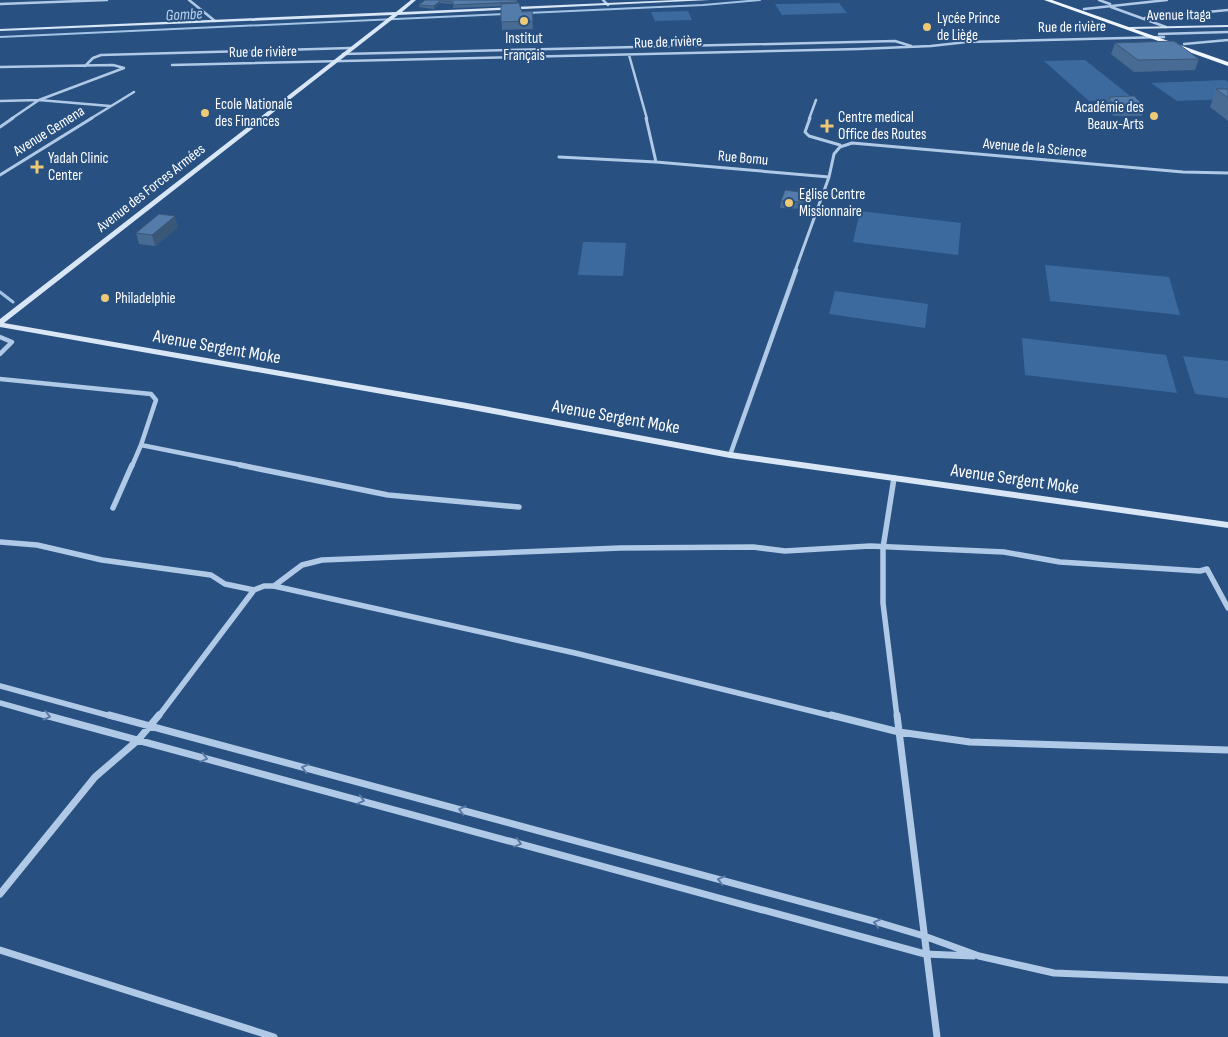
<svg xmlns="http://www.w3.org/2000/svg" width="1228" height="1037" font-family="'Sofia Sans Condensed',sans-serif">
<rect width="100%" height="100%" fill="#285081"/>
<path fill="#3d6a9e" d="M 839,3 L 847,13 L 782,15 L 775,4 Z
M 688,11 L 692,20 L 655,21 L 651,12 Z
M 1085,60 L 1134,99 L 1089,101 L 1044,61 Z
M 1225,80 L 1228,82 L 1228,99 L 1177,101 L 1151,83 Z
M 860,211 L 961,223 L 958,255 L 853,242 Z
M 583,242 L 626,243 L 623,276 L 578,275 Z
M 1045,265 L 1169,277 L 1180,315 L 1050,301 Z
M 835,291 L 928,304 L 925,328 L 829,314 Z
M 1022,338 L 1166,355 L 1177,393 L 1025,375 Z
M 1183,356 L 1228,361 L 1228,398 L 1195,394 Z"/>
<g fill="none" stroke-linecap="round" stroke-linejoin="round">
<path stroke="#a4c4e6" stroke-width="2" d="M 527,13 L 703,5 L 760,0
M 0,37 L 505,14"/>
<path stroke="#a4c4e6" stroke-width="3" d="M 0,292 L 13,302"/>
<path stroke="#b0c9e6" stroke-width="2.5" d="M 189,0 L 215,21
M 603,0 L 608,5
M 1099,0 L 1110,4
M 0,4 L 107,0
M 1111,7 L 1166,27
M 1084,9 L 1167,0
M 1145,18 L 1228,10
M 1159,34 L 1228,32
M 1184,44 L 1228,40
M 343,54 L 895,41 L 911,46
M 629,55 L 647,119
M 172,65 L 859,49 L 931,46 L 967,42 L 1164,37
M 85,66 L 93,58 L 101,55 L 351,48
M 0,67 L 113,65 L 124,68 L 39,100 L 11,119
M 0,101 L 39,100 L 110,106
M 90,119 L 134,92
M 809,119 L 816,100"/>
<path stroke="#b0c9e6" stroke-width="3" d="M 646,118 L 656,162
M 810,118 L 805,132 L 809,136 L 840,145
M 0,127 L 13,118
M 559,157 L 656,162 L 829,177
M 0,175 L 92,118
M 795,271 L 829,177 L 834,154 L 840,147 L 852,143 L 1183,172 L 1228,173"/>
<path stroke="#b0c9e6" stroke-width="4.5" d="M 0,337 L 12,342 L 0,354
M 0,379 L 151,394 L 156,400 L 141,445 L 246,466
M 730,455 L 796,270
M 132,466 L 141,445"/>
<path stroke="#b0c9e6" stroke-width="5.5" d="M 240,465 L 388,495 L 519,507
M 894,478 L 883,548 L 883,603 L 897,717
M 113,508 L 132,465
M 0,542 L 37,545 L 102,560 L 211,575 L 225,584 L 254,590
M 274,586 L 302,565 L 322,560 L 620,548 L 753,547 L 785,551 L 870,546 L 1004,552 L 1060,562 L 1200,571 L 1207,569 L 1228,608
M 0,686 L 114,717
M 0,703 L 50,717
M 158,717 L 254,590 L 264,586 L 274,586 L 575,653 L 836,717"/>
<path stroke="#b0c9e6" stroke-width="7" d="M 45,715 L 925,954 L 973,956
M 109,715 L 877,922 L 924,936 L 979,956 L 1054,973 L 1228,980
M 831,715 L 899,732 L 970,742 L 1228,750
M 897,715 L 937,1037
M 0,894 L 95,777 L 138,740 L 159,715
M 0,950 L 274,1037"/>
<path fill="#d9e6f6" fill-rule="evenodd" d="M 411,0 L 416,0 L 402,12 L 676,0 L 710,0 L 398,15 L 4,323 L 467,403 L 730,452 L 1228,522 L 1228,528 L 730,458 L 467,409 L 0,327 L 0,319 L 392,15 L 0,31 L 0,29 L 396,12 Z
M 1228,25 L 1228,27 L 1130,29 L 1128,28 L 1130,27 Z"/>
<path fill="#f0f6fd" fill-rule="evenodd" d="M 1044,0 L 1052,0 L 1228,62 L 1228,66 Z"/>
</g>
<path fill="#486b93" d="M 425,0 L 517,0 L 518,3 L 522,12 L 532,11 L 533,29 L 502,30 L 501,6 L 453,8 L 453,4 L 440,3 L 434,9 L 419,7 L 419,5 Z
M 1115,43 L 1199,59 L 1195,70 L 1134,72 L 1111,54 Z
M 1216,89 L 1228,89 L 1228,121 L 1210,107 Z
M 1110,97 L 1145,107 L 1142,116 L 1114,116 L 1105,107 L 1108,98 L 1109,98 Z
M 806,199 L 803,209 L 780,208 L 781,201 Z
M 178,227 L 155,246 L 139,244 L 136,233 Z"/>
<path fill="#3b5778" d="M 440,1 L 440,3 L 434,9 L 434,6 Z
M 806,193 L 806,199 L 803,209 L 803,202 Z
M 175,216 L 178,227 L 155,246 L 152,235 Z"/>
<path fill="#547cab" stroke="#3b5778" d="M 425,0 L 517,0 L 517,2 L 453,5 L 453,2 L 440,1 L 434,6 L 419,5 Z
M 519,3 L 522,12 L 532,11 L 533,21 L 501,22 L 501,4 Z
M 1174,41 L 1199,59 L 1138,60 L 1115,43 Z
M 1216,89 L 1228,89 L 1228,98 Z
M 1134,96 L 1145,107 L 1117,107 L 1108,98 L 1111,98 L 1110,97 Z
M 785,190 L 806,193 L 803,202 L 781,201 Z
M 159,214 L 175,216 L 152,235 L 136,233 Z"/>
<defs><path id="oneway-chevron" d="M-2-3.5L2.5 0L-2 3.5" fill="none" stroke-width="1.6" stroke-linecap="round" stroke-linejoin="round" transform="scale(1.25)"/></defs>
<g stroke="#587aa4">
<use href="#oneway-chevron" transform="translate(47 716) rotate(15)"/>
<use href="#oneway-chevron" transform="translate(204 758) rotate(15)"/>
<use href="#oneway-chevron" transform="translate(305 768) rotate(-165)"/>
<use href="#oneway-chevron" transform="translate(361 800) rotate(15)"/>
<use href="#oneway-chevron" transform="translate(462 810) rotate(-165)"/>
<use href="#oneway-chevron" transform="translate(518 843) rotate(15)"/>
<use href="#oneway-chevron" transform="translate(721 880) rotate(-165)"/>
<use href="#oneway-chevron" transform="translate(877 923) rotate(-165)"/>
</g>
<g fill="#eec976" stroke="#285081" stroke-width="2">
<circle cx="524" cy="21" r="5"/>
<circle cx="927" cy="27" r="5"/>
<circle cx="205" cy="113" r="5"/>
<circle cx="1154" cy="116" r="5"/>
<path d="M824.5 118.5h5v5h5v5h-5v5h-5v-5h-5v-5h5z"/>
<path d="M34.5 159.5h5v5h5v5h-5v5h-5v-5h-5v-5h5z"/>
<circle cx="789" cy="203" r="5"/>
<circle cx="105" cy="298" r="5"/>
</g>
<g text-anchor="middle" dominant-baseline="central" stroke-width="4" stroke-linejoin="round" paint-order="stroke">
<g font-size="15" fill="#fff" stroke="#285081">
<text transform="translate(1179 15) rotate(-1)">Avenue Itaga</text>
<text transform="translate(1072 27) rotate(-1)">Rue de rivière</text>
<text transform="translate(668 42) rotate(-2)">Rue de rivière</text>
<text transform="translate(263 52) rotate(-1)">Rue de rivière</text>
<text transform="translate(49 131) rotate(-32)">Avenue Gemena</text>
<text transform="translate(1035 148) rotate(5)">Avenue de la Science</text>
<text transform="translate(743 158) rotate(5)">Rue Bomu</text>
<text transform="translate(151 188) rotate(-38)">Avenue des Forces Armées</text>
</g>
<g font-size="15" fill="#fff" stroke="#285081" text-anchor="start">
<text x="937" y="18">Lycée Prince<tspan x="937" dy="17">de Liège</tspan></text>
<text x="524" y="38" text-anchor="middle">Institut<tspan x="524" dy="17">Français</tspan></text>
<text x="215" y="104">Ecole Nationale<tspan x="215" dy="17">des Finances</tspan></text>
<text x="1144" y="107" text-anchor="end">Académie des<tspan x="1144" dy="17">Beaux-Arts</tspan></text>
<text x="838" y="117">Centre medical<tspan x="838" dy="17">Office des Routes</tspan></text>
<text x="48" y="158">Yadah Clinic<tspan x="48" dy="17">Center</tspan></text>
<text x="799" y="194">Eglise Centre<tspan x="799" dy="17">Missionnaire</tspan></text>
<text x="115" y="298">Philadelphie</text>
</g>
<g font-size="16" font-style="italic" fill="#bbd3ed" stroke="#285081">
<text transform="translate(184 15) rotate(-3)">Gombe</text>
</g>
<g font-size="18" fill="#fff" stroke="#285081">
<text transform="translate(217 347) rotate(10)">Avenue Sergent Moke</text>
<text transform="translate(616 417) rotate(10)">Avenue Sergent Moke</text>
<text transform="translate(1015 479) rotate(8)">Avenue Sergent Moke</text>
</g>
</g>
</svg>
